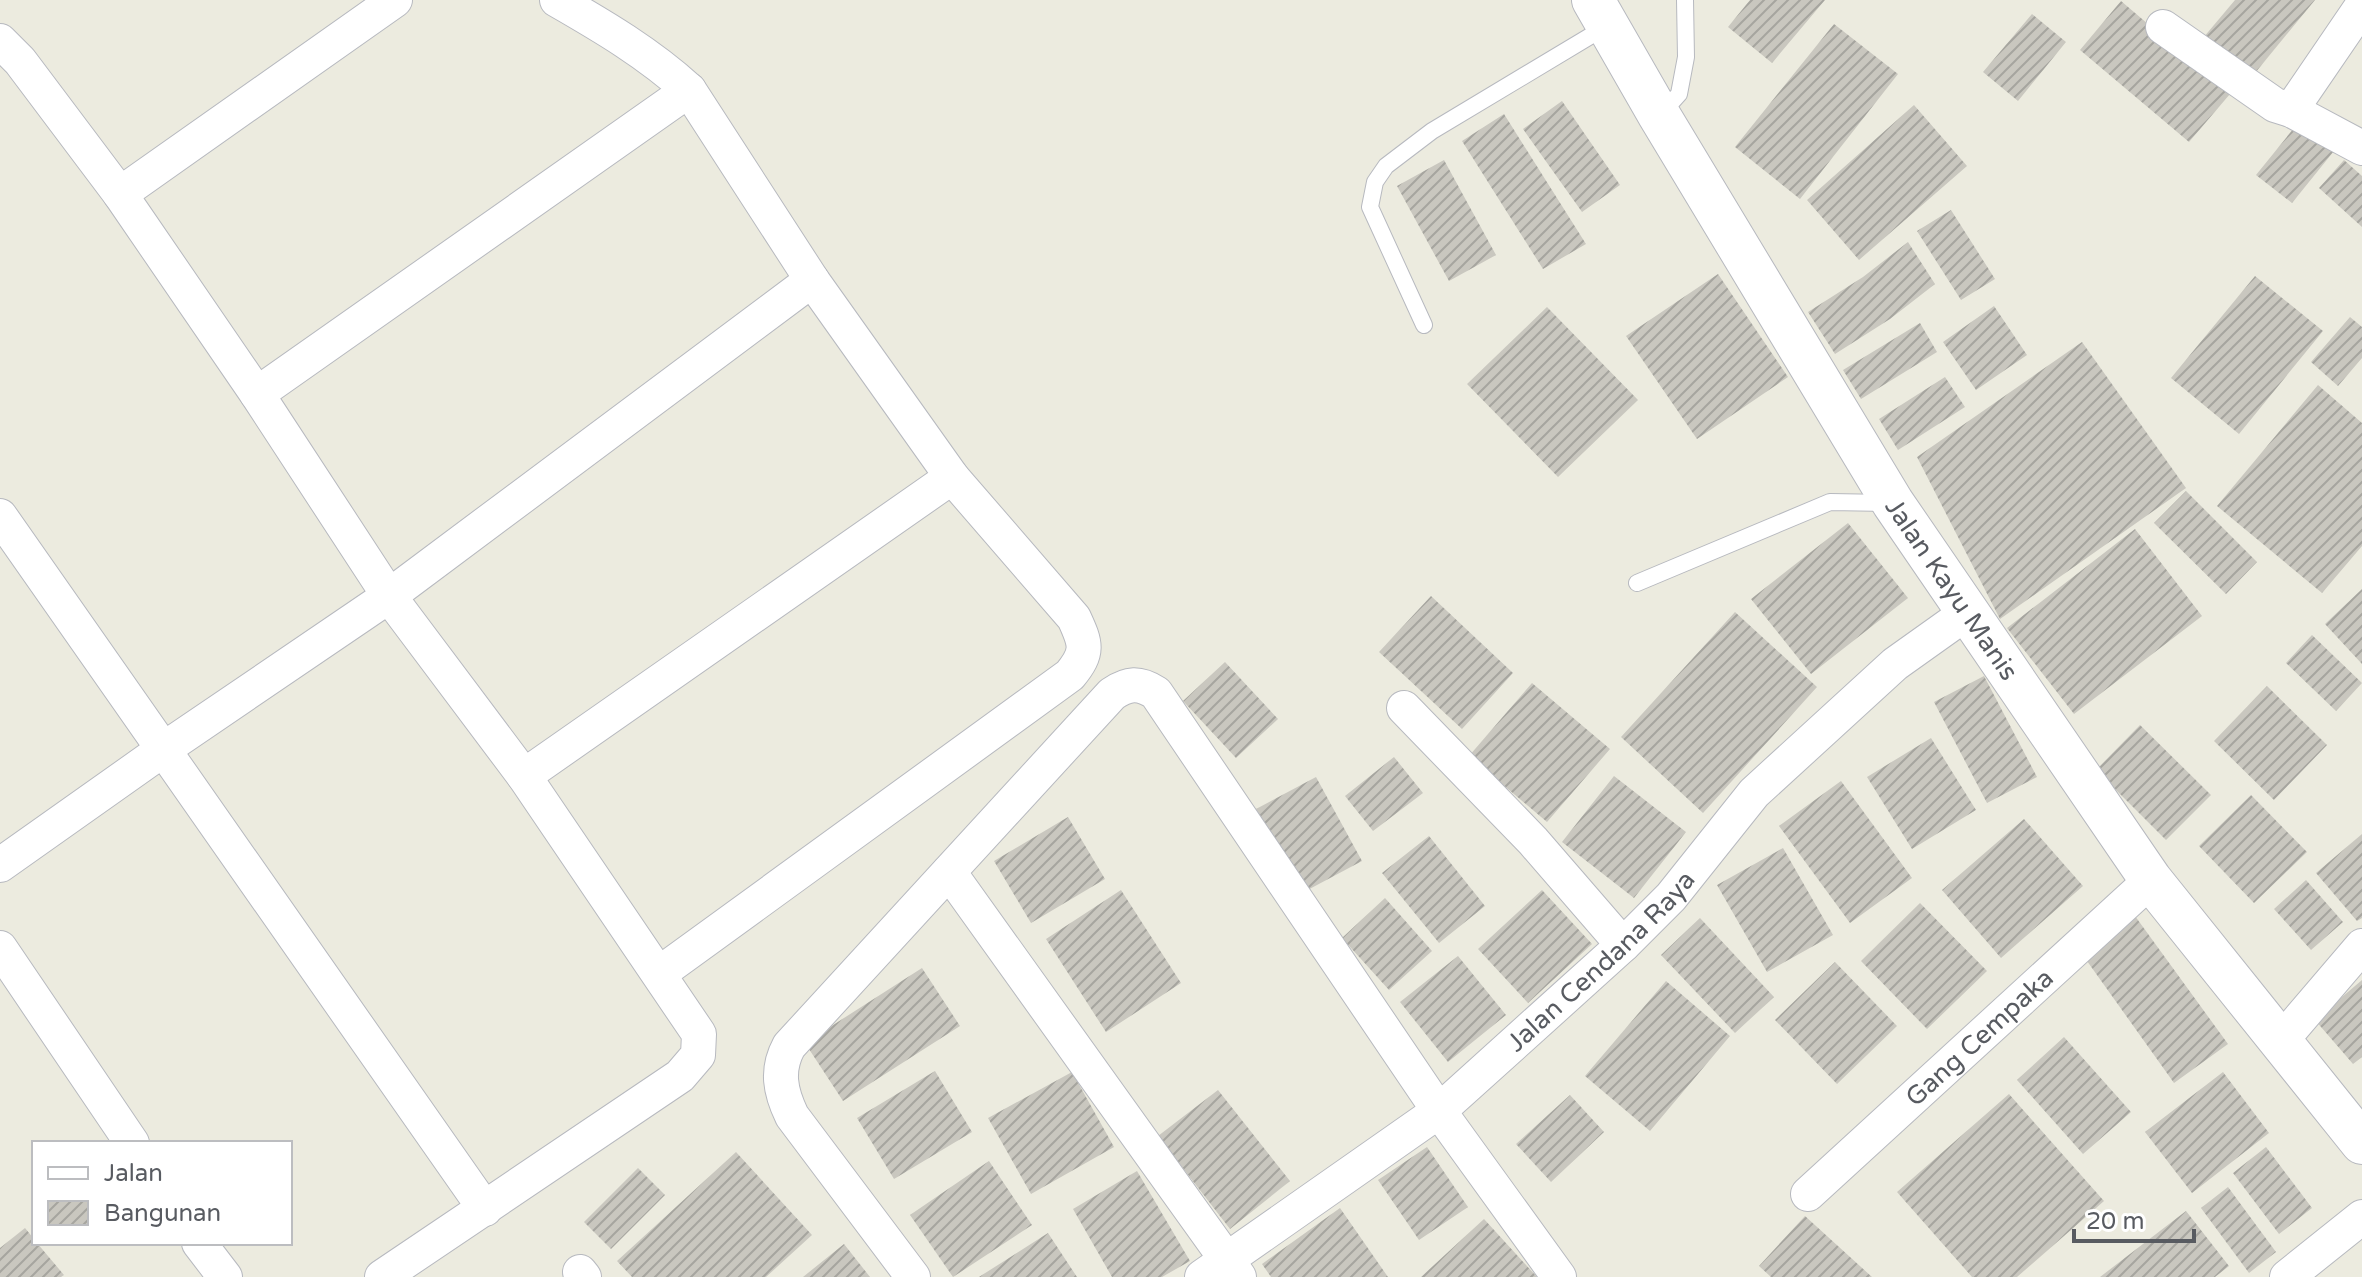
<svg xmlns="http://www.w3.org/2000/svg" width="2362" height="1277" font-family="'Varela Round',sans-serif">
<defs>
<pattern id="building-hatch" width="6" height="6" patternUnits="userSpaceOnUse" patternTransform="scale(2)"><rect width="6" height="6" fill="#c9c7bf"/><path d="M-1 1l2-2M0 6l6-6M5 7l2-2" fill="none" stroke="#a6a59f"/></pattern>
</defs>
<rect width="100%" height="100%" fill="#ecebdf"/>
<path fill="url(#building-hatch)" d="M 1750,0 L 1825,0 L 1772,63 L 1728,27 Z
M 2235,0 L 2315,0 L 2246,84 L 2198,44 Z
M 2121,1 L 2230,94 L 2189,142 L 2080,50 Z
M 2032,14 L 2066,42 L 2018,101 L 1983,72 Z
M 1834,24 L 1898,74 L 1800,199 L 1735,147 Z
M 1562,101 L 1620,185 L 1582,212 L 1523,129 Z
M 1914,105 L 1967,166 L 1859,260 L 1807,200 Z
M 1504,114 L 1586,244 L 1543,269 L 1462,141 Z
M 2298,123 L 2334,151 L 2292,203 L 2256,175 Z
M 1444,160 L 1496,255 L 1449,281 L 1397,186 Z
M 2344,160 L 2362,176 L 2362,227 L 2319,188 Z
M 1951,210 L 1995,279 L 1961,300 L 1917,231 Z
M 1908,242 L 1935,284 L 1890,319 L 1835,354 L 1808,312 L 1863,277 Z
M 1718,274 L 1788,377 L 1697,439 L 1626,336 Z
M 2255,276 L 2323,331 L 2239,434 L 2171,378 Z
M 1994,306 L 2027,355 L 1976,390 L 1943,342 Z
M 1547,307 L 1638,400 L 1558,477 L 1467,384 Z
M 2350,317 L 2362,327 L 2362,358 L 2338,386 L 2311,362 Z
M 1920,323 L 1937,352 L 1861,399 L 1843,370 Z
M 2082,342 L 2186,488 L 2000,619 L 1917,457 Z
M 1945,377 L 1965,407 L 1898,450 L 1879,419 Z
M 2318,385 L 2362,423 L 2362,546 L 2322,593 L 2217,506 Z
M 2186,491 L 2257,562 L 2226,594 L 2154,523 Z
M 1848,523 L 1908,598 L 1811,674 L 1751,599 Z
M 2135,529 L 2202,616 L 2074,714 L 2007,628 Z
M 2362,589 L 2362,664 L 2325,624 Z
M 1431,596 L 1513,673 L 1462,729 L 1379,652 Z
M 1735,612 L 1817,687 L 1703,813 L 1621,737 Z
M 2312,635 L 2362,683 L 2336,711 L 2286,663 Z
M 1225,662 L 1278,719 L 1236,758 L 1183,701 Z
M 1984,676 L 2037,777 L 1987,803 L 1934,702 Z
M 1532,683 L 1610,749 L 1547,822 L 1469,756 Z
M 2267,686 L 2327,745 L 2274,800 L 2214,741 Z
M 2140,725 L 2211,795 L 2166,840 L 2096,770 Z
M 1931,738 L 1976,810 L 1912,849 L 1867,777 Z
M 1394,757 L 1423,793 L 1373,831 L 1345,796 Z
M 1614,776 L 1686,832 L 1634,898 L 1562,842 Z
M 1316,777 L 1362,861 L 1302,893 L 1256,809 Z
M 1841,781 L 1912,878 L 1850,923 L 1779,826 Z
M 2251,795 L 2307,852 L 2254,903 L 2199,846 Z
M 1068,817 L 1105,879 L 1031,923 L 994,861 Z
M 2024,819 L 2083,886 L 2001,958 L 1942,890 Z
M 2362,834 L 2362,918 L 2357,921 L 2316,873 Z
M 1429,836 L 1485,906 L 1439,943 L 1382,873 Z
M 1783,848 L 1833,935 L 1767,972 L 1717,885 Z
M 2306,880 L 2343,922 L 2311,950 L 2274,909 Z
M 1121,890 L 1181,983 L 1106,1032 L 1046,939 Z
M 1542,890 L 1592,944 L 1528,1003 L 1478,949 Z
M 1385,898 L 1432,951 L 1389,990 L 1342,938 Z
M 1920,903 L 1987,971 L 1927,1029 L 1861,961 Z
M 2135,916 L 2228,1044 L 2174,1083 L 2082,954 Z
M 1700,918 L 1774,997 L 1735,1033 L 1661,955 Z
M 1458,956 L 1506,1015 L 1448,1062 L 1400,1002 Z
M 1835,962 L 1897,1026 L 1837,1084 L 1775,1020 Z
M 922,968 L 960,1026 L 843,1101 L 805,1043 Z
M 2362,980 L 2362,1057 L 2353,1064 L 2315,1020 Z
M 1666,981 L 1730,1036 L 1650,1131 L 1585,1076 Z
M 2064,1037 L 2131,1112 L 2083,1154 L 2017,1080 Z
M 935,1071 L 972,1132 L 894,1179 L 857,1118 Z
M 1072,1072 L 1114,1147 L 1031,1194 L 988,1118 Z
M 2223,1072 L 2269,1133 L 2192,1193 L 2145,1132 Z
M 1218,1090 L 1290,1181 L 1230,1229 L 1158,1136 Z
M 2009,1094 L 2104,1201 L 2017,1277 L 1972,1277 L 1897,1192 Z
M 1570,1095 L 1604,1132 L 1551,1182 L 1516,1144 Z
M 1427,1147 L 1468,1207 L 1419,1240 L 1378,1180 Z
M 2266,1147 L 2312,1208 L 2279,1234 L 2233,1173 Z
M 736,1152 L 812,1235 L 766,1277 L 632,1277 L 617,1261 Z
M 989,1161 L 1032,1225 L 953,1277 L 910,1215 Z
M 638,1168 L 665,1195 L 611,1249 L 584,1222 Z
M 1137,1171 L 1190,1261 L 1162,1277 L 1112,1277 L 1073,1209 Z
M 2228,1187 L 2276,1252 L 2249,1273 L 2201,1208 Z
M 1340,1208 L 1388,1277 L 1271,1277 L 1262,1264 Z
M 2186,1211 L 2229,1266 L 2215,1277 L 2100,1277 Z
M 1805,1216 L 1872,1277 L 1771,1277 L 1759,1266 Z
M 1484,1219 L 1537,1277 L 1421,1277 Z
M 25,1228 L 34,1239 L 34,1243 L 37,1243 L 64,1275 L 61,1277 L 0,1277 L 0,1248 Z
M 1048,1233 L 1077,1277 L 979,1277 Z
M 844,1244 L 870,1277 L 803,1277 Z"/>
<g fill="none" stroke-linecap="round" stroke-linejoin="round">
<g stroke="#b7b9bf" stroke-width="18">
<path id="service" d="M 1661,114 L 1679,94 L 1686,57 L 1685,0
M 1424,325 L 1370,207 L 1375,182 L 1386,166 L 1432,131 L 1607,26
M 1637,583 L 1830,502 L 1888,503"/>
</g>
<g stroke="#b7b9bf" stroke-width="36">
<g id="minor">
<path d="M 557,0 C 604,27 648,53 689,90 L 812,280 L 952,477 L 1074,618 C 1086,644 1089,652 1070,675 L 660,973"/>
<path d="M 2163,27 L 2275,105 L 2291,110 L 2362,148"/>
<path d="M 0,41 L 20,61 L 120,194 L 257,394 L 389,596 L 524,776 L 699,1034 L 698,1055 L 680,1076 L 382,1277"/>
<path d="M 2291,110 L 2362,6"/>
<path d="M 120,194 L 395,0"/>
<path d="M 257,394 L 689,90"/>
<path d="M 0,516 L 485,1209"/>
<path d="M 1404,708 L 1533,841 L 1623,945"/>
<path d="M 524,776 L 952,477"/>
<path d="M 0,865 L 164,749 L 389,596 L 812,280"/>
<path d="M 949,872 L 1239,1277"/>
<path d="M 0,948 L 132,1143"/>
<path d="M 2280,1042 L 2362,946"/>
<path id="s1" d="M 1808,1194 L 2151,880"/>
<path d="M 199,1243 L 225,1277"/>
<path d="M 580,1272 L 584,1277"/>
<path d="M 913,1277 L 792,1116 C 780,1091 776,1070 789,1046 L 1112,694 C 1128,683 1139,682 1156,693 L 1439,1111 L 1559,1277"/>
<path id="s2" d="M 1202,1277 L 1439,1111 L 1623,945 L 1671,897 L 1754,793 L 1895,664 L 1968,612"/>
<path d="M 2287,1277 L 2362,1217"/>
</g>
</g>
<g stroke="#b7b9bf" stroke-width="44">
<g id="tertiary">
<path id="s3" d="M 1593,0 L 1659,115 L 1893,503 L 2151,880 L 2362,1143"/>
</g>
</g>
<use href="#service" stroke="#fff" stroke-width="16"/>
<use href="#minor" stroke="#fff" stroke-width="34"/>
<use href="#tertiary" stroke="#fff" stroke-width="42"/>
</g>
<g text-anchor="middle" dominant-baseline="central" stroke-width="8" stroke-linejoin="round" paint-order="stroke">
<g font-size="26" fill="#585b61" stroke="#fff">
<text stroke="none"><textPath href="#s3" startOffset="690">Jalan Kayu Manis</textPath></text>
<text stroke="none"><textPath href="#s2" startOffset="510">Jalan Cendana Raya</textPath></text>
<text stroke="none"><textPath href="#s1" startOffset="232">Gang Cempaka</textPath></text>
</g>
</g>
<rect x="32" y="1141" width="260" height="104" fill="#ffffff" stroke="#bcbdc0" stroke-width="2"/>
<rect x="48" y="1167" width="40" height="12" fill="#ffffff" stroke="#bcbdc0" stroke-width="2"/>
<text x="104" y="1181" font-size="24" fill="#585b61">Jalan</text>
<rect x="48" y="1201" width="40" height="24" fill="url(#building-hatch)" stroke="#bcbdc0" stroke-width="2"/>
<text x="104" y="1221" font-size="24" fill="#585b61">Bangunan</text>
<path d="M2074 1229v12h120v-12" fill="none" stroke="#585b61" stroke-width="4"/>
<text x="2086" y="1229" font-size="24" fill="#585b61" stroke="#ffffff" stroke-width="6" paint-order="stroke">20 m</text>
</svg>
